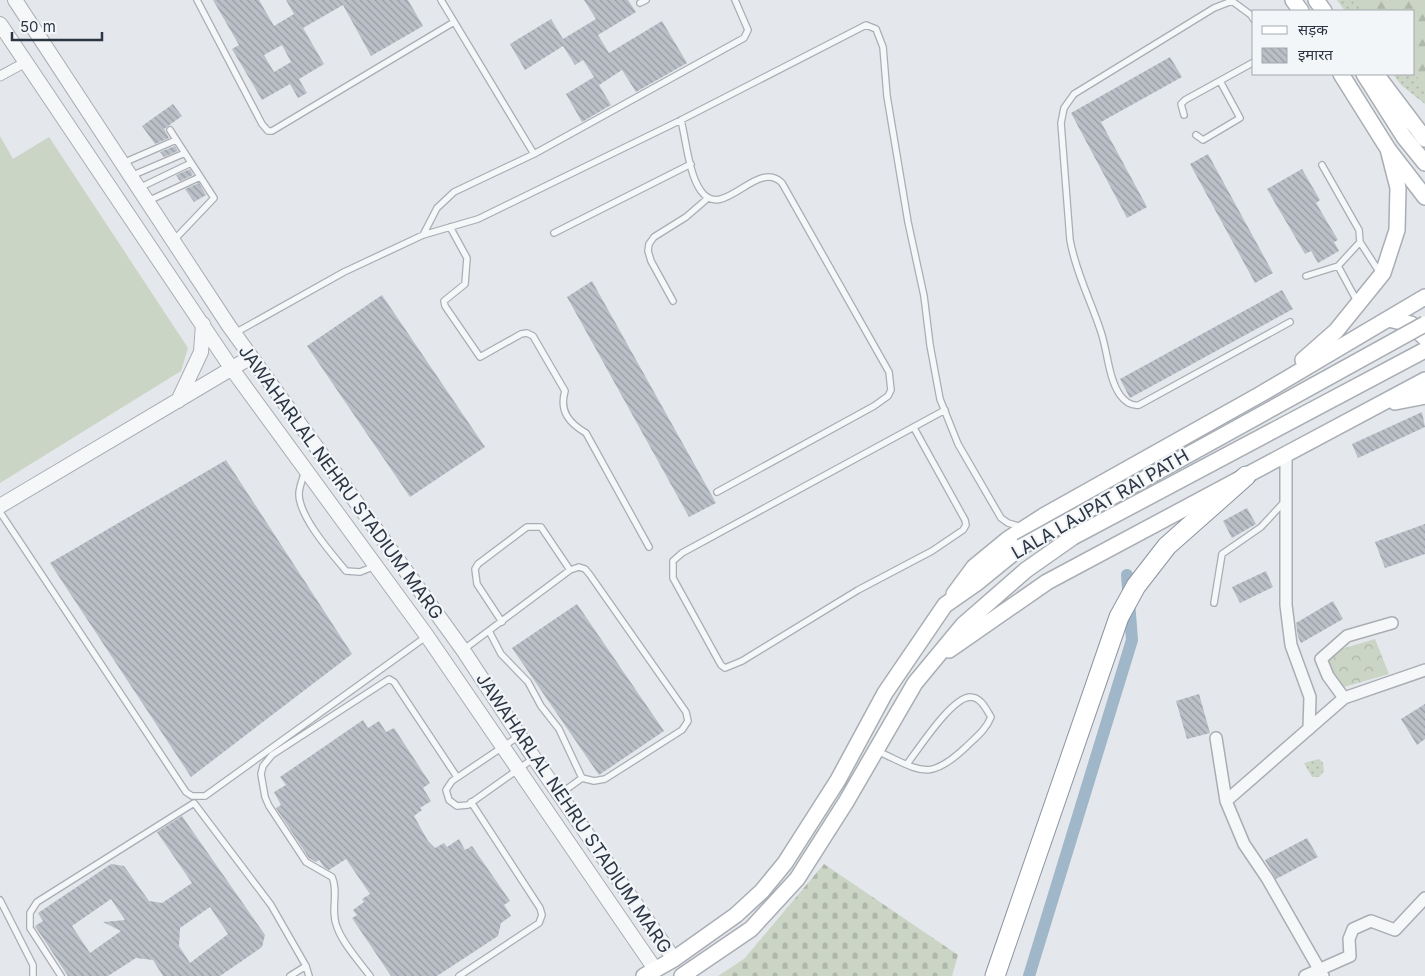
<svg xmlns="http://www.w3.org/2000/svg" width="1425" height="976" font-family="Inter,'Noto Sans Devanagari',sans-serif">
<defs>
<pattern id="grass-dots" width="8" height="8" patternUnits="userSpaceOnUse" patternTransform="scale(1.25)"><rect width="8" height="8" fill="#cad5c5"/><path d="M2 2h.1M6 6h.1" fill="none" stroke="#aeb7aa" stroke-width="1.8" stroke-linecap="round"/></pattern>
<pattern id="forest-firs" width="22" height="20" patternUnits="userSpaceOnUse" patternTransform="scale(1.25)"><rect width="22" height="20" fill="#cad5c5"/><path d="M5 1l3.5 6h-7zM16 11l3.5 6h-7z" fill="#aeb7aa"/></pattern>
<pattern id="cemetery-stones" width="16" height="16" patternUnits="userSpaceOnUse" patternTransform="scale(1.25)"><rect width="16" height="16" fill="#cad5c5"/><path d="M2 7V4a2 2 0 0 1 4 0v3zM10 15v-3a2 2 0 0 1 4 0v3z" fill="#aeb7aa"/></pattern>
<pattern id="park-crowns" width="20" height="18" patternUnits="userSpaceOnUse" patternTransform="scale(1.25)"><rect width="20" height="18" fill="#cad5c5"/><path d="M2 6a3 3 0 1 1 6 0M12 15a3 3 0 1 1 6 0" fill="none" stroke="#aeb7aa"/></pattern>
<pattern id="building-back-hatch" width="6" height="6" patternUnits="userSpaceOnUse" patternTransform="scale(1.25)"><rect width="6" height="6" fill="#bbc0c8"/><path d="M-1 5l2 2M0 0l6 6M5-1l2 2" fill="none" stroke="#989da4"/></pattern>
</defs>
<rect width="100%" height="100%" fill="#e4e7eb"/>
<path fill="url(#grass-dots)" d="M 1337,0 L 1425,0 L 1425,104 L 1401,85 L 1393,74 L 1414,74 L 1414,11 L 1345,11 Z
M 1319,759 L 1323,763 L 1324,771 L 1319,777 L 1312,777 L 1304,763 Z"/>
<path fill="url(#forest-firs)" d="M 1354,0 L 1425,0 L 1425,88 L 1414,73 L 1414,11 L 1362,11 Z"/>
<path fill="url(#cemetery-stones)" d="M 824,864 L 958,955 L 952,976 L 718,976 L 744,959 Z"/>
<path fill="url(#park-crowns)" d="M 1375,639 L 1389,674 L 1337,689 L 1324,654 Z"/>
<path fill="#cad5c5" d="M 0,136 L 13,159 L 49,137 L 188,348 L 181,371 L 0,483 Z"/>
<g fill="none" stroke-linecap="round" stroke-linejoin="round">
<path stroke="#a0b6c9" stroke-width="12" d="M 1029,976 L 1132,640 L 1127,575"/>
</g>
<path fill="url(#building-back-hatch)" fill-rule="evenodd" d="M 213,0 L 259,0 L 274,26 L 294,14 L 286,0 L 408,0 L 423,26 L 371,56 L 343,5 L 303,28 L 324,64 L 299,79 L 307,93 L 298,98 L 290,84 L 262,100 L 232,49 L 239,45 ZM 282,45 L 291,62 L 274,72 L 264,55 Z
M 584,0 L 628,0 L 636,12 L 598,35 L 609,53 L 662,21 L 687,63 L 636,92 L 622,70 L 599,85 L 611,105 L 582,122 L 566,94 L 594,77 L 583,60 L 575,65 L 563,46 L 525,70 L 510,44 L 551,19 L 563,39 L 596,19 Z
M 1170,57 L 1182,77 L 1101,122 L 1147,207 L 1127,218 L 1071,113 Z
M 173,104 L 182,116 L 164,129 L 169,138 L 155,144 L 142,126 Z
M 175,146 L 178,151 L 164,157 L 160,152 Z
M 1208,154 L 1273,273 L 1255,283 L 1190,164 Z
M 190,169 L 193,175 L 180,181 L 176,175 Z
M 1302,169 L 1320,200 L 1316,203 L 1338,240 L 1334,242 L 1339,251 L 1318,263 L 1311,251 L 1305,254 L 1267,189 Z
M 199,183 L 206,195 L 194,202 L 185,189 Z
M 592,281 L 716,503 L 689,517 L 567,297 Z
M 1282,290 L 1293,309 L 1130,398 L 1120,379 Z
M 382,295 L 485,447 L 410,497 L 307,346 Z
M 1422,412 L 1425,427 L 1358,458 L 1352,444 Z
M 226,460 L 352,654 L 191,777 L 50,563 Z
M 1247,508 L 1256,524 L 1232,538 L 1223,521 Z
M 1425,524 L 1425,554 L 1385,568 L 1375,542 Z
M 1266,571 L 1273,587 L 1240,603 L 1232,587 Z
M 1333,601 L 1343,619 L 1301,643 L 1298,637 L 1296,623 Z
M 577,604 L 664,731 L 599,775 L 512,648 Z
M 1199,694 L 1210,733 L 1187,739 L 1176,701 Z
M 1425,704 L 1425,739 L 1417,745 L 1401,719 Z
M 363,720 L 368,728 L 379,721 L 386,732 L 394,728 L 430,783 L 423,788 L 431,801 L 420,808 L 422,810 L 414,816 L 428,841 L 435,848 L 444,843 L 447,847 L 459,839 L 465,850 L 472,846 L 510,901 L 504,905 L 511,916 L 501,923 L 498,936 L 437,976 L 391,976 L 352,918 L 357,915 L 353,910 L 364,902 L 362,899 L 370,894 L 346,859 L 329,870 L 324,867 L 319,860 L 316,862 L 309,858 L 276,808 L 281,805 L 274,792 L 286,785 L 280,777 Z
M 182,816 L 265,935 L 262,947 L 220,976 L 163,976 L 153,960 L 136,958 L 108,976 L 68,976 L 35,926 L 43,921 L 38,913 L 111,864 L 124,866 L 149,901 L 162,903 L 192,883 L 157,832 ZM 111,899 L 125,920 L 103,922 L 121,931 L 90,953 L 72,926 ZM 210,907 L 228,934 L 190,963 L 179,946 L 180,928 Z
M 1307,838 L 1318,857 L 1276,879 L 1265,860 Z"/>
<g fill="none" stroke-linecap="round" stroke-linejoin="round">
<g stroke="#a9aeb5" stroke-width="8">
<path id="service" d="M 197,0 L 262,124 L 268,131 L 272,131 L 454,22
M 441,0 L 534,154
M 640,3 L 646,0
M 1254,20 L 1251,15 L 1232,1 L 1214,8 L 1074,94 L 1064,108 L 1061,123 L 1070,240 C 1076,273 1091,301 1101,332 C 1108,353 1108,377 1120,395 C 1125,402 1131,406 1139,405 L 1290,322
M 1184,115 L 1181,104 L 1185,100 L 1254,62
M 681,120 C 686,140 689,175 701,191 C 723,222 757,158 782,183 L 889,372 L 891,390 L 888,396 L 874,406 L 717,492
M 170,130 L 214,198 L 174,240
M 1196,135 L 1203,140 L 1240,118 L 1220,81
M 123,163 L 176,140
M 131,176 L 185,153
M 139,188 L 191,163
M 148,201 L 200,177
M 450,227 L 467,258 L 465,284 L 444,301 L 445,306 L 480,357 L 521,334 L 527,333 L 533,336 L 565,391 C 559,411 569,423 586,433 L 649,547
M 554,233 L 691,164
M 423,235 L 437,208 L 454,192 L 534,154 L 744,38 L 748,30 L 735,0
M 1360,242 L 1380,273
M 1338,266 L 1358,303
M 1306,276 L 1338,266 L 1360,242 L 1359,230 L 1322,165
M 673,301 L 651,261 L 648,251 L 649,244 L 654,237 L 686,217 L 708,198
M 235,333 L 344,272 L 423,235 L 478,219 L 681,120 L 866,25 L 876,29 L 883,47 L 887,96 L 908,222 L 924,296 L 930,345 L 940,399 L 958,444 L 1001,518 L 1008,523 L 1022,527
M 914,428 L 965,520 L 966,525 L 963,530 L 932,551 L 858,590 L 742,661 L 725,668 L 721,665 L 673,578 L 673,561 L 682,553 L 945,410
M 305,471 C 303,478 299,487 299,494 C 299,517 332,554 346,571 L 360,572 L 375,566
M 0,512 L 186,792 L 192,796 L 205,796 L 427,636
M 1214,603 L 1222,554 L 1261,527 L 1285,501
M 502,622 L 477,584 L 475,569 L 478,564 L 527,527 L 541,527 L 570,570
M 489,631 L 501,654 L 528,682 L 541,706 L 559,729 L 582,778
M 463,650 L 570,570 L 579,567 L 585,569 L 590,575 L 686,712 L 688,721 L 682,730 L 605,779 L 594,781 L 582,778 L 560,794
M 519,736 L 452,781 L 446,790 L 449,800 L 457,806 L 468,805 L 534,758
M 877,751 C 920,770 928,783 966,747 C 975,738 986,730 991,717 C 986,709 981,697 970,697 C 951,698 918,750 907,764
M 0,900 L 33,965 L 33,976
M 61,976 L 30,928 L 30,913 L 37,902 L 194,803 L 271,905 L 306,966 L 309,976
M 290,976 L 306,966
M 370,976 C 359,961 343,944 337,927 C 330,911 339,891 332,877 L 306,862 L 269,806 L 265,797 L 261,774 L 263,766 L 272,755 L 389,679 L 394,682 L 457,777
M 459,976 L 539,923 L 542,915 L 540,908 L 471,802"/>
</g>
<g stroke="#a9aeb5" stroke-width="11">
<path id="pedestrian" d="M 0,76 L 26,62"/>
</g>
<g stroke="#a9aeb5" stroke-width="14">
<path id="minor" d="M 1286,453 L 1286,605 L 1291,645 L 1310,697 L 1309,729
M 1344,698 L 1328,676 L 1321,659 L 1347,636 L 1392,623
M 1216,738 L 1226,801 L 1244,844 L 1267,878 L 1323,976
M 1226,801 L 1344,698 L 1425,670
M 1305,976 L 1350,956 L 1349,939 L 1353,929 L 1371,921 L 1395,930 L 1425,898"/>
</g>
<g stroke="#a9aeb5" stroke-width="16">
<path id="tertiary" d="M 15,0 L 229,326 L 463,650 L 534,758 L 674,959
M 0,24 L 232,369 L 427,636 L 655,969
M 178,401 L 201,352 L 203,324
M 0,506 L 251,357"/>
</g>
<g stroke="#a9aeb5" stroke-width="18">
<path id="secondary" d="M 1293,0 L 1301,11
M 1316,0 L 1324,11
M 1341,74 L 1388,149 L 1425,197
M 1364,74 L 1404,137 L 1425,163
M 1376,74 L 1425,139
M 1388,319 L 1411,324 L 1425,338
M 1303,360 L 1336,331 L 1383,273 L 1397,230 L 1398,188 L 1388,149
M 1395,402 L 1425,396
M 954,594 L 974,567 L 1008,539 L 1045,515 L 1261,394 L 1425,297
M 949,650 L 1047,582 L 1425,380
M 644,976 L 674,959 L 736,915 L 762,891 L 785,863 L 838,780 L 885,693 L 945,605 L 978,582 L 1021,547
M 682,976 L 751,929 L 797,879 L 846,802 L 915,683 L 963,625 L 1026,570 L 1073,537 L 1425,350"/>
</g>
<g stroke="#8b95a1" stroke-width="21">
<path id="trunk" d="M 995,976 L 1119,617 L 1136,586 L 1167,546 L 1246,476"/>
</g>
<use href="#service" stroke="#f6f7f9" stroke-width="5.5"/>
<use href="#pedestrian" stroke="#f6f7f9" stroke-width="9"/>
<use href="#minor" stroke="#f6f7f9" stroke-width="11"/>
<use href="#tertiary" stroke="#f6f7f9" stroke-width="14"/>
<use href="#secondary" stroke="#fff" stroke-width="15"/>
<use href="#trunk" stroke="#fff" stroke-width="19"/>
<g stroke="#a9aeb5" stroke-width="18" stroke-linecap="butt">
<path id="secondary-bridge" d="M 1021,547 L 1425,324"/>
</g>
<use href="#secondary-bridge" stroke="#fff" stroke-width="15"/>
</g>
<g text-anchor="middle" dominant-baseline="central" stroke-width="4.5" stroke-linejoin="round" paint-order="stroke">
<g font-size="18" fill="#2c3543" stroke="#f3f6f8">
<text transform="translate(341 482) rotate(54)">JAWAHARLAL NEHRU STADIUM MARG</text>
<text transform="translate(1100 504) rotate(-30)">LALA LAJPAT RAI PATH</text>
<text transform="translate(574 813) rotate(56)">JAWAHARLAL NEHRU STADIUM MARG</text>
</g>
</g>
<rect x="1252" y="10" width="162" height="65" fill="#f3f6f8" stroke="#a3a9b0"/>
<rect x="1262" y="26" width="25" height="8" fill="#ffffff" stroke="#a3a9b0"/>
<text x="1298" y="35" font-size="15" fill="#2c3543">सड़क</text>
<rect x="1262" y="48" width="25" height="15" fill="url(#building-back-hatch)" stroke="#a3a9b0"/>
<text x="1298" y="60" font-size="15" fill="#2c3543">इमारत</text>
<path d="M12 32v8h90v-8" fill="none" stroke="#2c3543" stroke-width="2.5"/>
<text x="20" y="32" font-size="15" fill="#2c3543" stroke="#f3f6f8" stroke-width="4" paint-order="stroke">50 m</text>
</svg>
